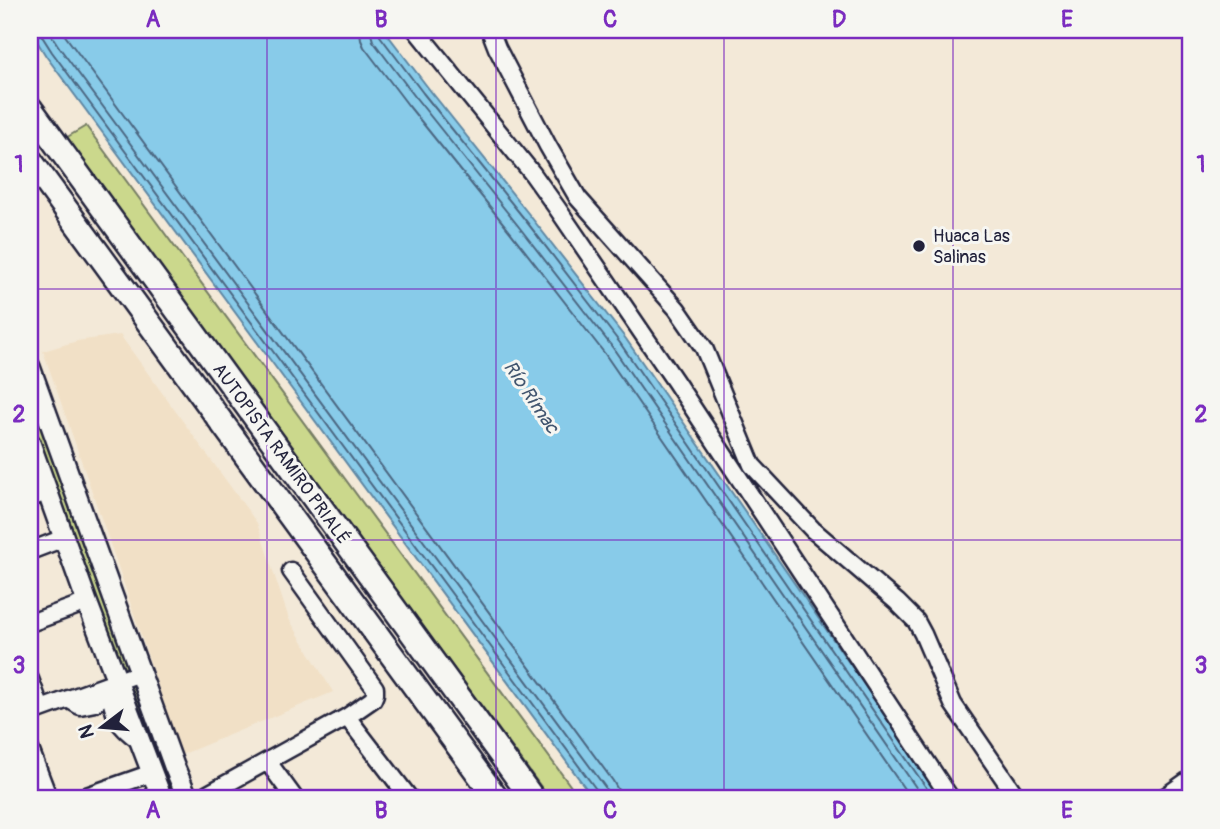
<svg xmlns="http://www.w3.org/2000/svg" width="1220" height="829" font-family="Pangolin,sans-serif">
<rect width="100%" height="100%" fill="#f3e9d8"/>
<filter id="ink" filterUnits="userSpaceOnUse"><feTurbulence type="fractalNoise" baseFrequency=".0143" numOctaves="2"/><feDisplacementMap in="SourceGraphic" scale="14" xChannelSelector="R" yChannelSelector="G"/><feConvolveMatrix kernelMatrix="1 2 1 2 8 2 1 2 1" color-interpolation-filters="sRGB"/></filter>
<g filter="url(#ink)">
<path fill="#f1e0c6" d="M 120,335 L 257,523 L 289,619 L 333,692 L 181,755 L 120,572 L 43,351 L 77,341 Z"/>
<path fill="#cbd88c" stroke="#767d64" stroke-width="2" d="M 86,126 L 580,799 L 550,799 L 64,139 Z
M 30,376 L 132,665 L 123,669 L 116,666 L 30,430 Z
M 136,684 L 183,799 L 167,799 L 127,687 Z"/>
<path fill="#88cbe9" stroke="#5f87a3" stroke-width="2" d="M 30,30 L 384,30 L 429,89 L 531,217 L 626,339 L 943,799 L 594,799 L 46,56 Z"/>
<g fill="none" stroke-linecap="round" stroke-linejoin="round">
<path stroke="#4b6681" stroke-width="2" d="M 38,30 L 52,52 L 598,792 L 599,799
M 48,30 L 59,47 L 605,787 L 608,799
M 61,30 L 613,781 L 618,790 L 619,799
M 360,30 L 361,40 L 364,47 L 408,105 L 511,233 L 605,354 L 911,799
M 370,30 L 373,41 L 416,98 L 519,227 L 613,348 L 924,799
M 379,30 L 380,36 L 423,93 L 526,221 L 620,343 L 934,799"/>
<g stroke="#22223b" stroke-width="21">
<path id="minor" d="M 416,30 L 532,173 L 557,208 L 675,381 L 951,799
M 490,30 L 497,48 L 548,146 L 578,198 L 677,309 L 704,348 L 752,465 L 813,530 L 897,602 L 916,621 L 923,634 L 953,704 L 1018,799
M 30,498 L 47,492
M 30,551 L 64,538
M 30,623 L 87,602
M 30,679 L 41,709
M 109,691 C 115,718 117,725 140,741
M 68,699 L 80,706 L 95,703 L 109,691 L 107,685
M 30,713 L 140,673
M 347,717 L 410,799
M 30,749 L 49,799
M 268,762 L 295,799
M 78,799 L 152,773
M 199,799 L 347,717 L 373,699 L 375,694 L 375,688 L 291,571
M 1162,799 L 1190,779"/>
</g>
<g stroke="#22223b" stroke-width="24">
<path id="major" d="M 30,367 L 174,766 L 188,799
M 30,443 L 87,602 L 162,799"/>
</g>
<g stroke="#22223b" stroke-width="28">
<path id="highway" d="M 30,108 L 533,799
M 30,160 L 497,799"/>
</g>
<use href="#minor" stroke="#f6f6f2" stroke-width="16"/>
<use href="#major" stroke="#f6f6f2" stroke-width="19"/>
<use href="#highway" stroke="#f6f6f2" stroke-width="23"/>
</g>
</g>
<path fill="none" stroke="#7b2cbf" stroke-width="2" stroke-opacity="0.55" d="M 267,30 L 267,799M 496,30 L 496,799M 724,30 L 724,799M 953,30 L 953,799M 30,289 L 1190,289M 30,540 L 1190,540"/>
<circle fill="#22223b" stroke="#f6f6f2" stroke-width="2.5" cx="919" cy="246" r="7"/>
<g text-anchor="middle" dominant-baseline="central" stroke-width="6" stroke-linejoin="round" paint-order="stroke">
<g font-size="18" fill="#22223b" stroke="#f6f6f2" text-anchor="start">
<text x="933" y="236">Huaca Las<tspan x="933" dy="21">Salinas</tspan></text>
</g>
<g font-size="18" fill="#22223b" stroke="#f6f6f2">
<text transform="translate(281 454) rotate(54)">AUTOPISTA RAMIRO PRIALÉ</text>
</g>
<g font-size="19" font-style="italic" fill="#41556f" stroke="#f6f6f2">
<text transform="translate(531 397) rotate(56)">Río Rímac</text>
</g>
</g>
<rect width="1220" height="829" fill="none" stroke="#f6f6f2" stroke-width="77"/>
<g transform="translate(102 727) rotate(254)" stroke="#f6f6f2" stroke-width="5" paint-order="stroke">
<path d="M0-5L12 26L0 18L-12 26Z" fill="#22223b"/>
<text y="-10" font-size="19" font-weight="bold" text-anchor="middle" fill="#22223b">N</text>
</g>
<rect x="38" y="38" width="1144" height="752" fill="none" stroke="#7b2cbf" stroke-width="2.5"/>
<g font-size="23" text-anchor="middle" font-weight="bold" fill="#7b2cbf">
<text x="153" y="27">A</text>
<text x="381" y="27">B</text>
<text x="610" y="27">C</text>
<text x="839" y="27">D</text>
<text x="1067" y="27">E</text>
<text x="19" y="172">1</text>
<text x="1201" y="172">1</text>
<text x="19" y="422">2</text>
<text x="1201" y="422">2</text>
<text x="19" y="673">3</text>
<text x="1201" y="673">3</text>
<text x="153" y="818">A</text>
<text x="381" y="818">B</text>
<text x="610" y="818">C</text>
<text x="839" y="818">D</text>
<text x="1067" y="818">E</text>
</g>
</svg>
